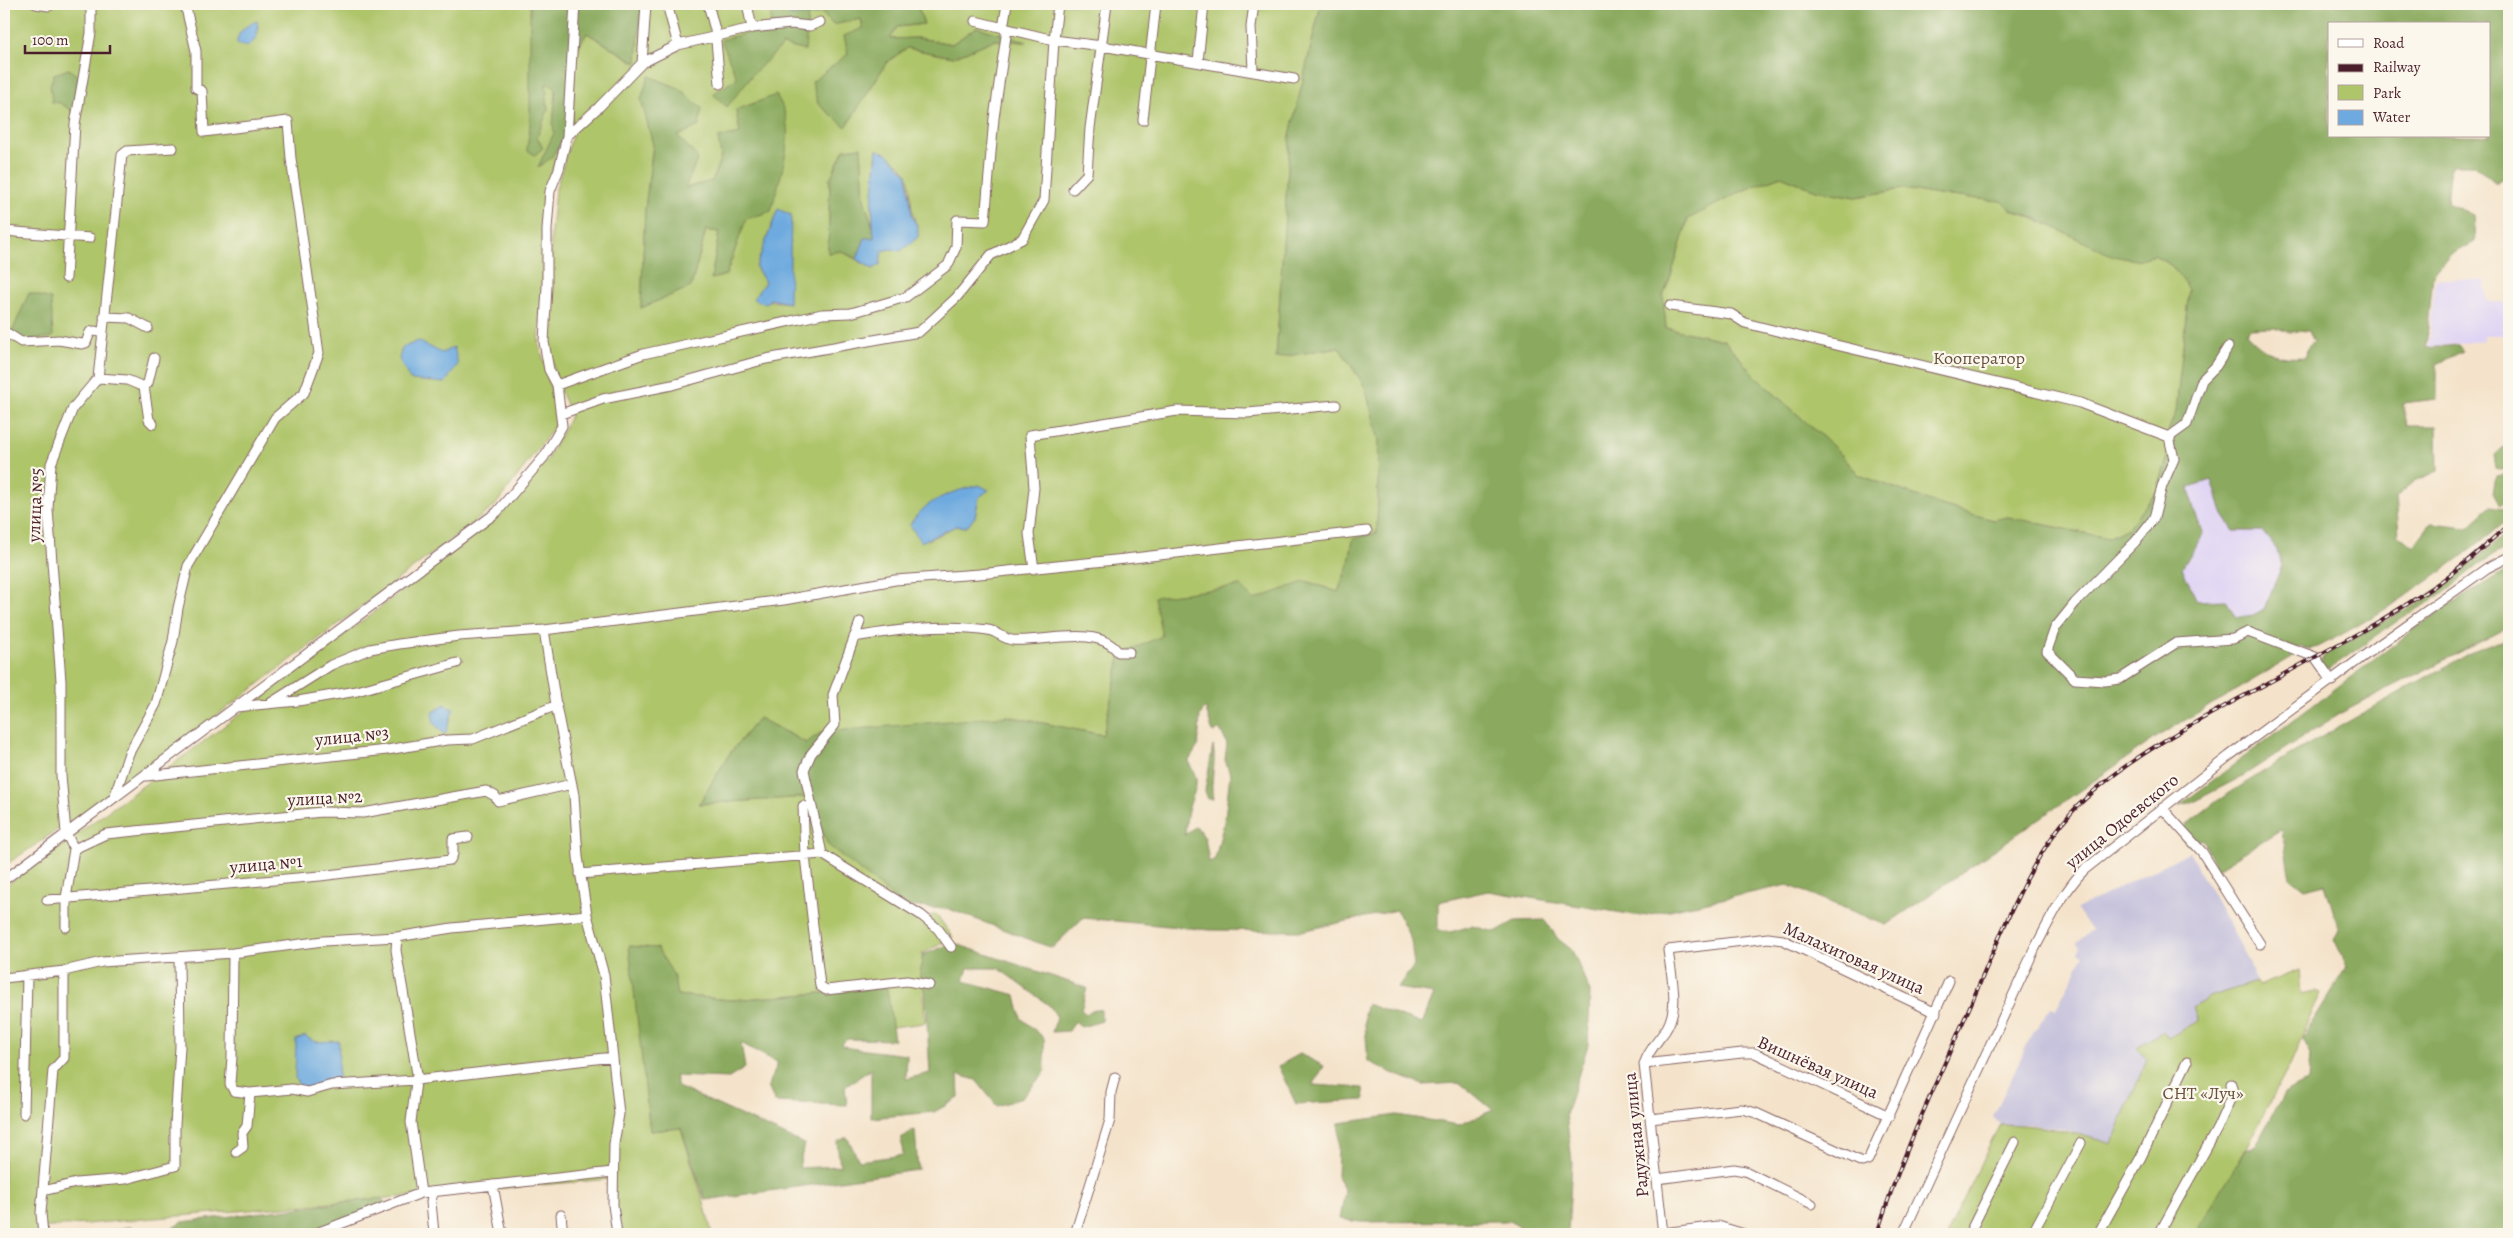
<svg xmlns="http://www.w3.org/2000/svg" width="2513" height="1238" font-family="Alegreya,serif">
<rect width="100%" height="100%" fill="#fbf7ec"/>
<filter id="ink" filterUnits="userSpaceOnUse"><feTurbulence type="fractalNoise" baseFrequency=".02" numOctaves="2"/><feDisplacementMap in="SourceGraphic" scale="10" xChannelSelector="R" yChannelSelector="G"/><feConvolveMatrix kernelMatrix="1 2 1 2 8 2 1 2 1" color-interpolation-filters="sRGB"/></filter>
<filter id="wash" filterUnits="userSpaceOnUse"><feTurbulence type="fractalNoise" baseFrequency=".0096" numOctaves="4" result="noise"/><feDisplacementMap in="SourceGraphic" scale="20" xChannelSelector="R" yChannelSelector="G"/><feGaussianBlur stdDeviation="1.12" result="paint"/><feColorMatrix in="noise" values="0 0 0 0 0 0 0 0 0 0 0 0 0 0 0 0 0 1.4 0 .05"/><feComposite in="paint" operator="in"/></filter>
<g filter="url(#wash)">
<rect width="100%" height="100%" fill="#f4e3ca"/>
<path fill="#e0d4f4" d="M 2436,279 L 2485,280 L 2487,301 L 2507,303 L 2506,335 L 2484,335 L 2484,341 L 2428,347 Z
M 2210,474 L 2312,533 L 2255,627 L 2187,616 L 2177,568 L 2181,483 Z"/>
<path fill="#c4c0db" d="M 2189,852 L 2249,961 L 2256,982 L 2209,997 L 2198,1020 L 2168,1038 L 2137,1047 L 2147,1059 L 2112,1144 L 2064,1129 L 2027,1124 L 2000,1124 L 1993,1117 L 2032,1034 L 2051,1007 L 2056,1009 L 2084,955 L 2078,953 L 2080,947 L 2077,942 L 2092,931 L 2077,909 Z"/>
<path fill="#afc56a" stroke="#7c724a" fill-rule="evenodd" d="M 4,4 L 565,4 L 563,135 L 547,187 L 542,227 L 543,284 L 539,342 L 556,410 L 556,425 L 494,507 L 127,783 L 4,866 ZM 79,77 L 73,111 L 60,103 Z
M 641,4 L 789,4 L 789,15 L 814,15 L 821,12 L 833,24 L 861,19 L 863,28 L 848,54 L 846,127 L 887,62 L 907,48 L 953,57 L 994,40 L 1024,42 L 977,27 L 952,44 L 918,38 L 889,39 L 897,27 L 924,24 L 917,4 L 1321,4 L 1290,135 L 1276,358 L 1339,347 L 1365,387 L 1379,440 L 1377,533 L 1354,539 L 1349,563 L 1338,592 L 1306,581 L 1121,654 L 1103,735 L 1007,716 L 806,743 L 759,718 L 730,753 L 699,804 L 807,797 L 916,921 L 936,914 L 953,937 L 922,954 L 925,1023 L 892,1027 L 886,988 L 731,1000 L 676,995 L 673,974 L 644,1078 L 650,1131 L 681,1128 C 691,1164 704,1198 712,1234 L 619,1234 L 610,1179 L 39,1228 L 34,1234 L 4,1234 L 4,887 L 203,742 L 499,517 L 547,460 L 571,415 L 557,385 L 549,342 L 551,230 L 555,192 L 572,136 L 574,54 L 587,33 L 636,63 ZM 736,110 L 771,211 L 746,219 L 726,275 L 712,279 L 719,232 L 706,230 L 691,286 L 641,308 L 645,209 L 653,145 L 684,188 L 712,182 L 721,156 L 719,139 L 740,134 ZM 861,148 L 864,200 L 873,227 L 872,205 L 877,150 C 887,153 902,164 907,174 C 913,189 908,209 918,228 L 890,248 L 882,251 L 873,269 L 841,251 L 828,253 L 830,179 L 844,149 ZM 778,209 L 788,291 L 789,303 L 754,299 L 765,282 L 756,267 ZM 988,490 L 979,497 L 975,517 L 966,527 L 956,526 L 928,540 L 910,525 C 926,497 959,496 988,490 Z
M 1781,176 L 1816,190 L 1856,197 L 1903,189 L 1938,195 L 2001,201 L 2012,210 L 2136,260 L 2155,255 L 2172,266 L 2189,289 L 2176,412 L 2164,441 L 2168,441 L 2170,448 L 2158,490 L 2128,528 L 2108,538 L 2008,517 L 1993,520 L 1944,506 L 1859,475 L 1836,449 L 1758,379 L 1724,340 L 1666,328 L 1663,296 L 1671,276 L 1688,219 L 1742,191 Z
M 2299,970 L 2301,994 L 2315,991 L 2320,993 L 2291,1063 L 2200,1234 L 1947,1234 L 2000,1124 C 2044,1125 2070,1131 2112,1144 L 2147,1059 L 2137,1047 L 2163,1031 L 2168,1038 L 2198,1021 L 2193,1008 L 2209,997 L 2256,982 L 2258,986 Z
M 131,1226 L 137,1234 L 96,1234 Z"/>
<path fill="#8baa5e" stroke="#6a6444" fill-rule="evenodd" d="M 530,4 L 641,4 L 637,63 L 587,33 L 574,55 L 572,125 L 551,158 L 538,167 L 554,133 L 553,124 L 556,90 L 552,85 L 546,84 L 548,110 L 537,137 L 543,148 L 535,155 L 527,150 L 530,124 Z
M 771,4 L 789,4 L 789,15 L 808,15 L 805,51 L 783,45 L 752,75 L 727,107 L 713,94 L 737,78 L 721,40 L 771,26 Z
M 818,4 L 917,4 L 924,24 L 897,27 L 890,39 L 918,38 L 952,44 L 977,27 L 1027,42 L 994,40 L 953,57 L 907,48 L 887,62 L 846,127 L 818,104 L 812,82 L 848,54 L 844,36 L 863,28 L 861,19 L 833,25 L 821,12 Z
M 1321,4 L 2509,4 L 2509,172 L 2496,183 L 2475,165 L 2451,165 L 2447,203 L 2473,215 L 2475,242 L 2449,255 L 2433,275 L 2426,348 L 2458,345 L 2463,351 L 2437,364 L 2437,399 L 2403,403 L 2407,426 L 2437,426 L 2438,471 L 2415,481 L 2396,497 L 2399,535 L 2413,547 L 2431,523 L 2468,527 L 2491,506 L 2509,509 L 2509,518 C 2448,570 2390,610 2318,647 L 2310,649 L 2298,647 L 2292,657 L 2160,735 L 1886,925 L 1788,885 L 1641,916 L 1488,891 L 1438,902 L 1438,931 L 1450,932 L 1472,926 L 1495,932 L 1515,921 L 1545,920 L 1558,939 L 1572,950 L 1590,992 L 1588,1045 L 1566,1114 L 1572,1161 L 1568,1234 L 1533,1234 L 1509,1221 L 1360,1222 L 1340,1219 L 1345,1191 L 1337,1176 L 1339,1123 L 1397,1115 L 1459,1125 L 1493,1110 L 1460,1083 L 1423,1085 L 1392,1073 L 1368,1061 L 1364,1013 L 1367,1004 L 1422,1024 L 1434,994 L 1397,988 L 1414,966 L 1411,940 L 1397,910 L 1302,931 L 1210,930 L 1083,918 L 1052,948 L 949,909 L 904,906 L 828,845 L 807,797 L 699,804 L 730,753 L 759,718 L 806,743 L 822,732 L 1007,716 L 1103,735 L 1121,654 L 1162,636 L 1154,597 L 1241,586 L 1254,600 L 1306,581 L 1338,592 L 1349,563 L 1353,539 L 1377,533 L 1379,440 L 1365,387 L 1339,347 L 1276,358 L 1290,135 ZM 2329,24 L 2489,24 L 2489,136 L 2329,136 ZM 1781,176 L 1816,190 L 1856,197 L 1903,189 L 1938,195 L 2001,201 L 2012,210 L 2037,219 L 2113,256 L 2136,260 L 2155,255 L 2172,266 L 2189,289 L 2176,412 L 2164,441 L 2168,441 L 2170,449 L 2158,490 L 2128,528 L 2108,538 L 2008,517 L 1993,520 L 1944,506 L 1859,475 L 1836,449 L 1758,379 L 1724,340 L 1666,328 L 1663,296 L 1671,276 L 1688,219 L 1742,191 ZM 2274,327 L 2289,332 L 2309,331 L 2314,342 L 2307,348 L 2306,357 C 2279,359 2265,354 2246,333 L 2249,328 ZM 2212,480 L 2223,515 L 2234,531 L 2262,531 L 2277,550 L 2282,566 L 2264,609 L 2253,615 L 2236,618 L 2226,600 L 2197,601 L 2182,568 L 2203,534 L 2193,507 L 2189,487 ZM 1205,707 L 1213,733 L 1220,729 L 1227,744 L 1225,760 L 1230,774 L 1225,818 L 1215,859 L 1209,862 L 1205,838 L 1196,826 L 1185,835 C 1186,827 1186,818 1188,811 C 1194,788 1203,784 1188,762 L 1198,746 L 1200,716 Z
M 69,69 L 79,77 L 74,112 L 60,103 L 52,102 L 50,85 L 54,74 Z
M 649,76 L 679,88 L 702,108 L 699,126 L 678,136 L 698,158 L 685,188 L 712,181 L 721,156 L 718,138 L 740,134 L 736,110 L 776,95 C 800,129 780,175 771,211 L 746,219 L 726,275 L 711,279 L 719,232 L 706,230 L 691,287 L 641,308 L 645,209 L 653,145 L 641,99 Z
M 861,147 L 864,200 L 873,227 L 874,238 L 865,238 L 857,259 L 841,251 L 828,253 L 830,179 L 844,149 Z
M 29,293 L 51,299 L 53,337 L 26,340 L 11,334 Z
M 2504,447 L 2509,449 L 2509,466 L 2504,470 L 2496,468 L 2494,455 Z
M 2503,475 L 2509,476 C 2509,488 2510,497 2500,505 L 2493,492 L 2496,476 Z
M 2509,530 L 2509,546 L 2482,562 L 2434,600 L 2403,617 L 2329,669 L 2321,664 L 2321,659 L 2324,655 L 2429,596 L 2462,572 Z
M 2509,571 L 2509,627 L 2339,714 L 2241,777 L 2189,804 L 2179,806 L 2428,619 L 2498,575 Z
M 2509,638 L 2509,1234 L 2205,1234 L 2199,1227 L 2246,1149 L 2256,1146 L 2284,1094 L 2308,1081 L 2310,1054 L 2302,1039 L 2347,966 L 2334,939 L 2339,930 L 2325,884 L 2304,889 L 2290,878 L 2282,831 L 2280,830 L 2217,869 L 2203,839 L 2188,845 L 2177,832 L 2217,801 L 2288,756 L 2467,654 Z
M 1213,746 C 1217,764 1209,781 1213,799 L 1208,799 L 1205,791 Z
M 953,943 L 1087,988 L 1081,1010 L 1086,1014 L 1094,1009 L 1101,1010 L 1101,1021 L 1082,1027 L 1075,1021 L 1069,1031 L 1052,1032 L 1057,1017 L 1050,1006 L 998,968 L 968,968 L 964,981 L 1016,995 L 1021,1018 L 1044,1038 L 1045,1072 L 1022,1098 L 997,1106 L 976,1080 L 958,1075 L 959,1098 L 934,1112 L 871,1118 L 871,1069 L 845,1087 L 847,1105 L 775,1102 L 768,1087 L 778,1063 L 741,1043 L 745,1068 L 729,1078 L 675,1076 L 678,1087 L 804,1144 L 799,1168 L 840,1166 L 837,1142 L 847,1137 L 859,1161 L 903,1155 L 901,1138 L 915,1130 L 918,1170 L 705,1200 L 681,1128 L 650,1131 L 629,946 L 657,948 L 673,974 L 677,995 L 731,1000 L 887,988 L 894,1040 L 847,1039 L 841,1045 L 849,1048 L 907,1055 L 906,1079 L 930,1073 L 925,987 L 919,981 L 923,955 Z
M 1300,1054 L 1324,1066 L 1313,1085 L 1363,1088 L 1364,1100 L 1296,1104 L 1278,1066 Z
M 381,1198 L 385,1202 L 317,1234 L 163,1234 L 182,1222 Z"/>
<path fill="#6eaadf" stroke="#5c6485" d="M 789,4 L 818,4 L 821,12 L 814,15 L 789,15 Z
M 257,21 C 260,33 257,40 247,47 L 237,44 C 236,32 247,25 257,21 Z
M 877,150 L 887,153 L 907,174 L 912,216 L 918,228 L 918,237 L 901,251 L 890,249 L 882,251 L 880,265 L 873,269 L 857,259 L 865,238 L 874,238 L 872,205 Z
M 778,209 L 791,215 L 789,303 L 770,299 L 766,304 L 753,299 L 765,282 L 756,267 Z
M 418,341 L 442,353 L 454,347 L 458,364 L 445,383 L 410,380 L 399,359 L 402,348 Z
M 979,485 L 989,490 L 979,497 L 975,517 L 966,527 L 956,526 L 921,542 L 910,525 C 925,499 952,492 979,485 Z
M 445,704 L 449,708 L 454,708 L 445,735 L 434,723 L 432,713 Z
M 305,1036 L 315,1042 L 339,1041 L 338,1079 L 321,1081 L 317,1088 L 301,1089 L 295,1078 L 296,1040 Z"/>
</g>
<g filter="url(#ink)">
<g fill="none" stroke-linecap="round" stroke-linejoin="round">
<g stroke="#866463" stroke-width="11">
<path id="minor" d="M 36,4 L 49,6
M 667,4 L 678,45
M 708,4 L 715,30 L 720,84
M 747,4 L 752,28
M 975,21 L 1054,40 L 1058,4
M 1003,28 L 1007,4
M 1198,62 L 1204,4
M 642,63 L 646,4
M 1253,70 L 1251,27 L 1254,4
M 1143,120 L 1156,4
M 567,136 L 599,107 L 642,63 L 678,45 L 752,28 L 791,24 L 810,26 L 820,22
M 1073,189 L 1087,174 L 1090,128 L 1107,4
M 4,231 L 90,238
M 66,278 L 75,124 L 91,33 L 91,4
M 1670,306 L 1731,314 L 1745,323 L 1777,331 L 2080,403 L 2169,437
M 104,317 L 129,318 L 148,328
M 4,331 L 21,342 L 59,340 L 82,344 L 86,343 L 90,332 L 95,331 L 102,333
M 2228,347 L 2216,366 L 2202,380 L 2187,424 L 2169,437 L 2174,459 L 2162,486 L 2154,518 L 2135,542 L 2075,603 L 2055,628 L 2047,651 L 2075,679 L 2105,681 L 2120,679 L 2176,643 L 2233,639 L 2248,632 L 2315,657 L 2332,681
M 98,378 L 127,380 L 144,387 L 149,420 L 153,424
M 557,385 L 643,354 L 822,314 L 851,313 L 906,297 L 948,265 L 956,247 L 957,220 L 985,221 L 994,118 L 1007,29
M 144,387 L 148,383 L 154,358
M 561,414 L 603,399 L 672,385 L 766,359 L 919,332 L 956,298 L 991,255 L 1022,239 L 1044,200 L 1054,40 L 1102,46 L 1294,79
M 1034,569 L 1029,534 L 1034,488 L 1030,435 L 1177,411 L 1247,413 L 1336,405
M 860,622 L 833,695 L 835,725 L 811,754 L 804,770 L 822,854 L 921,915 L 938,929 L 951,947
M 544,630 L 557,711 L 574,795 L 578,857 L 587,915 L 604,975 L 619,1114 L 614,1144 L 613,1205 L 617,1234
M 854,637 C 898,630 943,623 988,630 C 996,631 1004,639 1012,640 C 1043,643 1098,624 1118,652 L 1129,652
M 269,704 L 331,665 L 370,649 L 399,644 L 459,636 L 544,630 L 784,600 L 895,580 L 979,574 L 1125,559 L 1367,531
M 236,707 L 298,701 L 357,691 L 457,663
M 146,776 L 387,750 L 447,740 L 473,739 L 557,705
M 114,798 L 129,753 L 156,704 L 173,641 L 178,608 L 188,566 L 275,418 L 304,393 L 319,353 L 291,159 L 288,121 L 204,132 L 202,91 L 196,88 L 196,51 L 185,4
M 803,806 L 805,856 L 820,986 L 826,990 L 907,981 L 929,985
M 2162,808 L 2202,852 L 2260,944
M 74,849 L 106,834 L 322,812 L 363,813 L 486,791 L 495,796 L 498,801 L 572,784
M 580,874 L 822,854
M 4,880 L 497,512 L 544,457 L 562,426 L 557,385 L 549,370 L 544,342 L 547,286 L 547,229 L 550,191 L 559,169 L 567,136 L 575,4
M 47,900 L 320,876 L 450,860 L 453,854 L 453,839 L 468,837
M 66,927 L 66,898 L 74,849 L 66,833 L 61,775 L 61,681 L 48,509 L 51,464 L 73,408 L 98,378 L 122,155 L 127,151 L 173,148
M 397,937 L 396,950 L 417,1074 L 411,1122 L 421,1193
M 233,953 L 232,1057 L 230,1084 L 234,1091 L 250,1093 L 247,1126 L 242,1133 L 243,1147 L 236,1152
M 4,978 L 64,971 L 102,962 L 233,953 L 323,941 L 397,937 L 452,928 L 587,915
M 1644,1064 L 1742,1053 L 1755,1053 L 1889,1116
M 250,1093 L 292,1089 L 307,1092 L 332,1085 L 416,1080 L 613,1057
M 24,1114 L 27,975
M 1650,1119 L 1742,1109 L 1756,1113 L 1862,1162 L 1868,1160 L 1949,981
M 1657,1179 L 1734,1169 L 1745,1171 L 1812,1204
M 493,1185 L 502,1234
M 43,1191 L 76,1183 L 126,1179 L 175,1166 L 175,1125 L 180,1047 L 179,957
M 433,1192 L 431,1202 L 434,1234
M 561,1215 L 563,1234
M 1663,1233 L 1718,1226 L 1744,1234
M 43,1234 L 41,1213 L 53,1070 L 64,1058 L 64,971
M 314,1234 L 421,1193 L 613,1172
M 1075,1234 L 1110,1120 L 1111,1092 L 1115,1077
M 1663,1234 L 1644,1064 C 1649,1050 1657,1042 1665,1031 C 1681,1007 1671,976 1668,950 L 1768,938 L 1783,940 L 1936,1013
M 1903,1234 L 2034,950 C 2049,922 2062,893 2084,870 L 2229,756 L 2380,644 L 2487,568 L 2509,557
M 1969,1234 L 2015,1142
M 2032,1234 L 2081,1143
M 2098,1234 L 2141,1157 L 2187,1062
M 2159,1234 L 2217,1129 L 2233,1093 L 2231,1084"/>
</g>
<use href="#minor" stroke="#fff" stroke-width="9"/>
<g stroke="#4a1f2b" stroke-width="4">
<path id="rail" d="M 1877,1234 C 1900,1158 1935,1086 1967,1013 C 1997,946 2029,850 2084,800 C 2139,749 2211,714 2277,678 C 2331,648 2386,620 2436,585 C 2462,567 2486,545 2509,524"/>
</g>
<use href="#rail" stroke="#fbf7ec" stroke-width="2" stroke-dasharray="5.5" stroke-linecap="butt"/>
</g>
</g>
<g text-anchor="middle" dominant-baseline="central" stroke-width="4.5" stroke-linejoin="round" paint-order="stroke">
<g font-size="18" fill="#68513e" stroke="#fbf7ec">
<text x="1979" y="358">Кооператор</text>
<text x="2203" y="1093">СНТ «Луч»</text>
</g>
<g font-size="18" fill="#4a1f2b" stroke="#fbf7ec">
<text transform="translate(35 505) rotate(-88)">улица №5</text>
<text transform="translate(352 736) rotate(-6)">улица №3</text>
<text transform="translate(325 798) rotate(-3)">улица №2</text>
<text transform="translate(2122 821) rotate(-39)">улица Одоевского</text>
<text transform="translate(266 864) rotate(-5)">улица №1</text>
<text transform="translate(1854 958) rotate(24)">Малахитовая улица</text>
<text transform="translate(1818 1067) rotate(24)">Вишнёвая улица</text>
<text transform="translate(1636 1135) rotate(-96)">Радужная улица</text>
</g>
</g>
<rect width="2513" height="1238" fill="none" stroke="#fbf7ec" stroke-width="20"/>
<rect x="2328" y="22" width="162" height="115" fill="#fbf7ec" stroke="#b4a19f"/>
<rect x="2338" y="39" width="25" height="8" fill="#ffffff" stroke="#b4a19f"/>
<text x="2373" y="48" font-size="15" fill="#4a1f2b">Road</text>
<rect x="2338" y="64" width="25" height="8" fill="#4a1f2b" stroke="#b4a19f"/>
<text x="2373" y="72" font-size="15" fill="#4a1f2b">Railway</text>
<rect x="2338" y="85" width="25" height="15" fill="#afc56a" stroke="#b4a19f"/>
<text x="2373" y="98" font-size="15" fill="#4a1f2b">Park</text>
<rect x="2338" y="110" width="25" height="15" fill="#6eaadf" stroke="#b4a19f"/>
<text x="2373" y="122" font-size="15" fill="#4a1f2b">Water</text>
<path d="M25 45v8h85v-8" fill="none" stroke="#4a1f2b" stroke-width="2.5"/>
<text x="32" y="45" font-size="15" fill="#4a1f2b" stroke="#fbf7ec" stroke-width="4" paint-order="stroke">100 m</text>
</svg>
